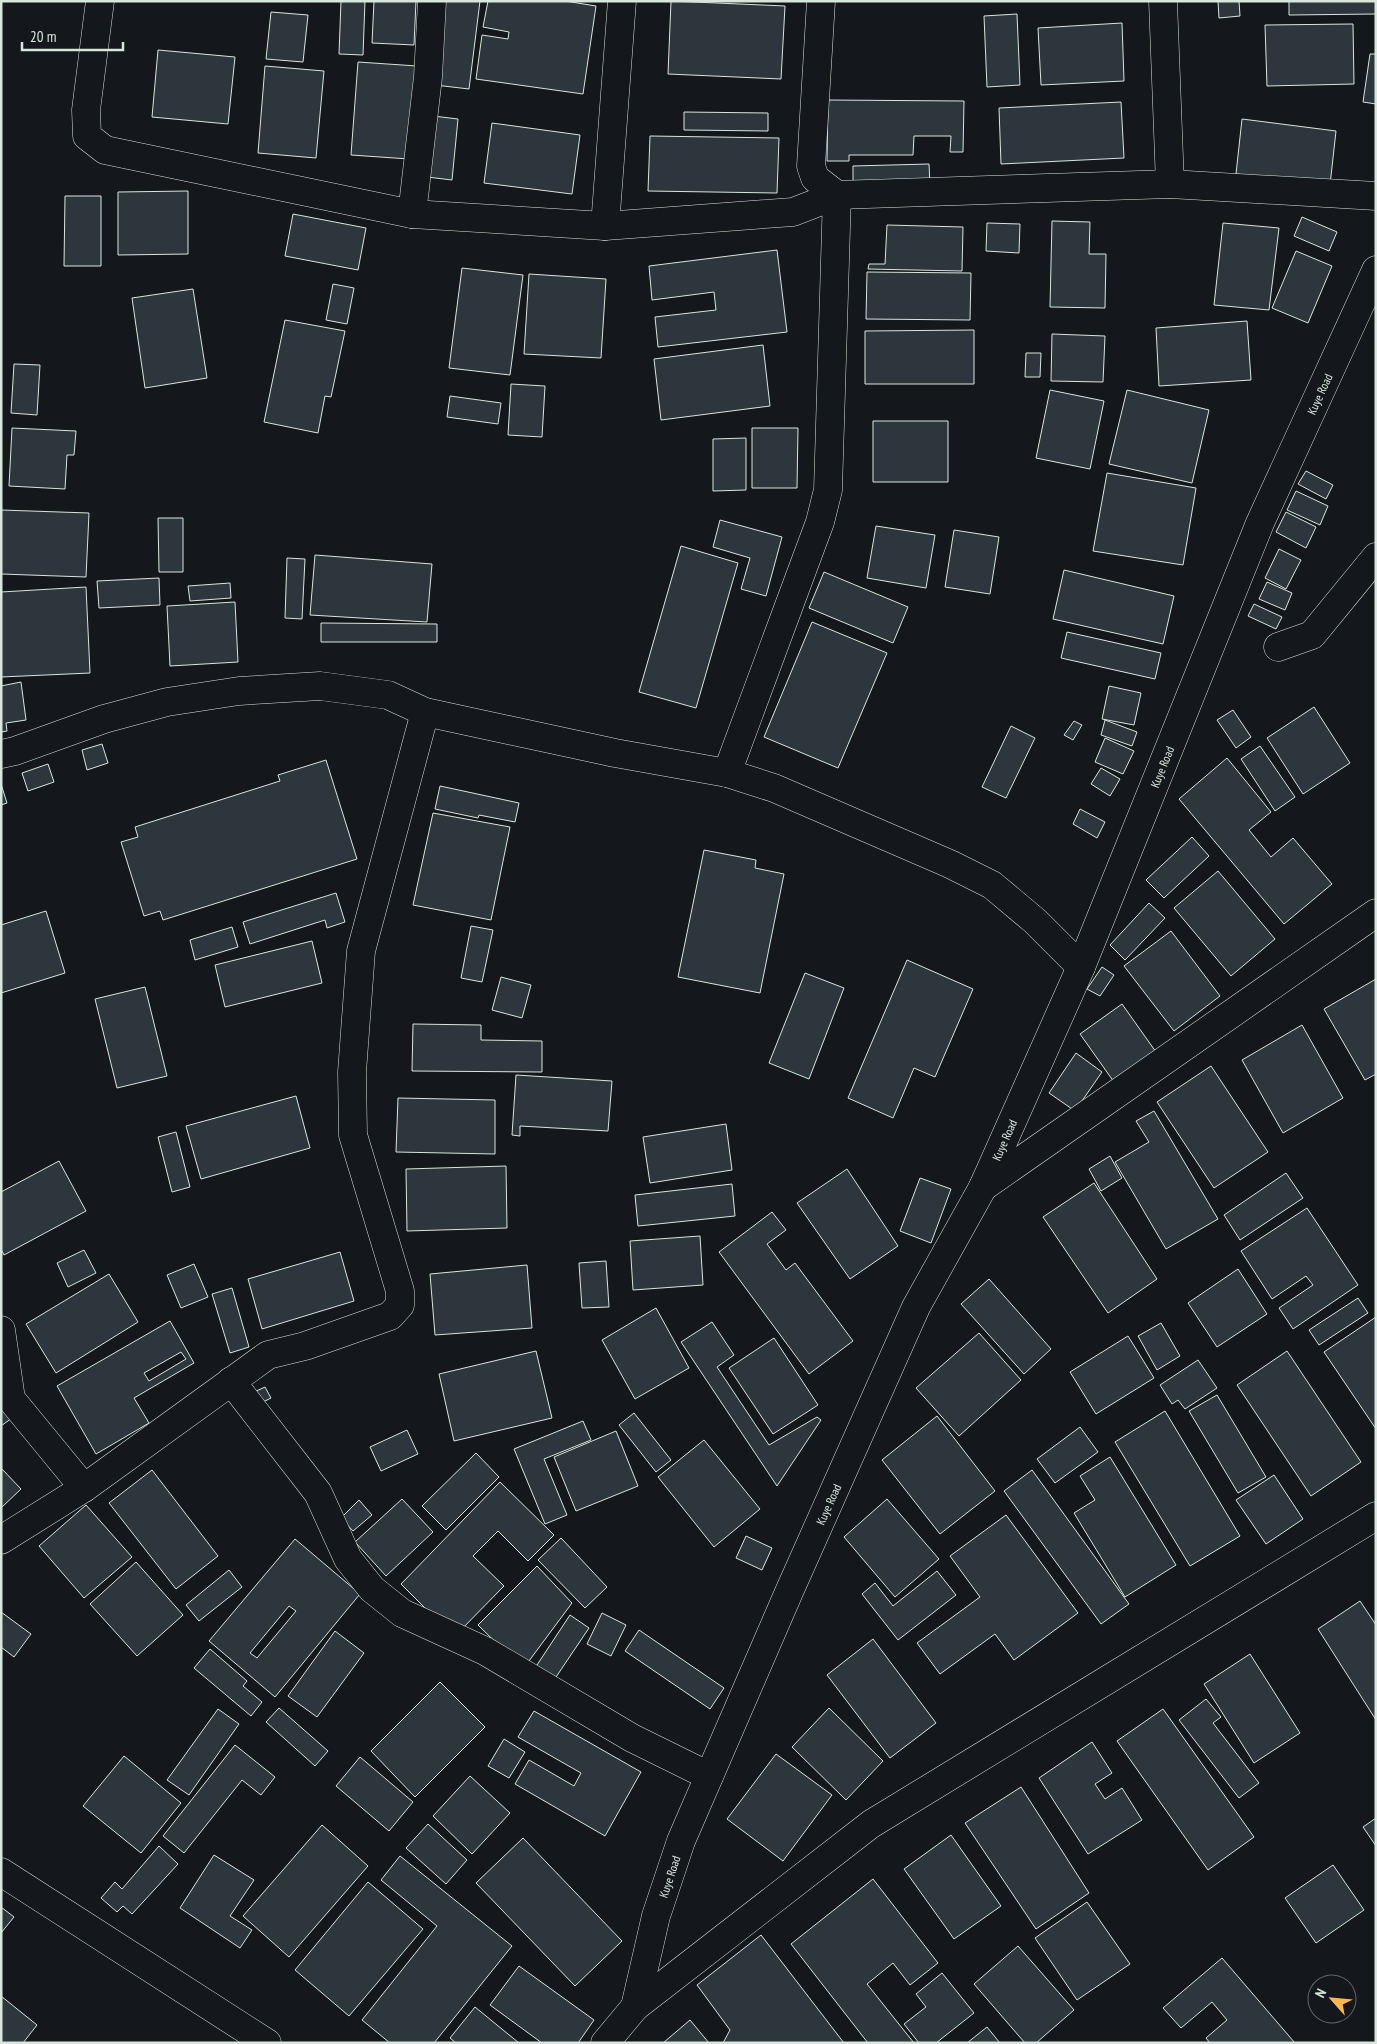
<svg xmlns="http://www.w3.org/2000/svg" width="1377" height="2044" font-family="'PT Sans Narrow',sans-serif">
<rect width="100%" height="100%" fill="#14181c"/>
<path fill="#2c363c" stroke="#d8e6dc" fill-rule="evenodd" d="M 341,1 L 365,1 L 363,55 L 339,54 Z
M 374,1 L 416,1 L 414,45 L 372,43 Z
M 445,1 L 480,1 L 469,89 L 435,85 Z
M 488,1 L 565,1 L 596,6 L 583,94 L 476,79 L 482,35 L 508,39 L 509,32 L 483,27 Z
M 671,1 L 785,6 L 781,79 L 668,74 Z
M 1218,1 L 1239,1 L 1240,16 L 1219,18 Z
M 1289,1 L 1376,1 L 1376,14 L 1289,15 Z
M 271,12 L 308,15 L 303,62 L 266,59 Z
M 1017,14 L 1020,85 L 987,87 L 984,16 Z
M 1122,23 L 1124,81 L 1041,85 L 1038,28 Z
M 1353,24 L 1354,84 L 1267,86 L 1265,25 Z
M 158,50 L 235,57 L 228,124 L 152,117 Z
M 1370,54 L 1376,54 L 1376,104 L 1363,102 Z
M 358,62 L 417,66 L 409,159 L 351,155 Z
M 265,66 L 324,71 L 316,158 L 258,153 Z
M 828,100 L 964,101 L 963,152 L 950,152 L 951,136 L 914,136 L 913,155 L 849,155 L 849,161 L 827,161 Z
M 1121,102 L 1124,158 L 1001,164 L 999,108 Z
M 684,112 L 768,113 L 768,131 L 684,130 Z
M 433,116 L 458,119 L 452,180 L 427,177 Z
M 1242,119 L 1336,131 L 1330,185 L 1236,174 Z
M 492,123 L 580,135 L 572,194 L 484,183 Z
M 650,136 L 779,138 L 777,193 L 648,191 Z
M 929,164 L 930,185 L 853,187 L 853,166 Z
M 188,191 L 188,254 L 118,255 L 118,192 Z
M 65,196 L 101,196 L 101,266 L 64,266 Z
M 293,214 L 366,228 L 358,270 L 285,256 Z
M 1302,217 L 1337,232 L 1329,251 L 1294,236 Z
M 1052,221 L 1090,222 L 1089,254 L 1106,254 L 1105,308 L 1050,307 Z
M 987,223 L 1020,224 L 1019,253 L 986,251 Z
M 1223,223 L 1279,228 L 1269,310 L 1214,305 Z
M 887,225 L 963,227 L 962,271 L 868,269 L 869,264 L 885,264 Z
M 777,250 L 787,332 L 658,347 L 655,317 L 716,310 L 714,292 L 652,300 L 649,266 Z
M 1296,251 L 1332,266 L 1308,323 L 1272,308 Z
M 462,268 L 523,275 L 510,375 L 449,368 Z
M 867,272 L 971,273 L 970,320 L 866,319 Z
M 529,274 L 606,279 L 601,358 L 524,354 Z
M 333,284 L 354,288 L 347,324 L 326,320 Z
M 193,289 L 207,378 L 145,388 L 132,298 Z
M 285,320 L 345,331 L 331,397 L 325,396 L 318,433 L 264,422 Z
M 1247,321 L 1251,380 L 1159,386 L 1156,328 Z
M 974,330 L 974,384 L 865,384 L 865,331 Z
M 1052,334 L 1105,336 L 1103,382 L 1051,381 Z
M 763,345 L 770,406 L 661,420 L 654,359 Z
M 1026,353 L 1041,353 L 1040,377 L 1025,377 Z
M 14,364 L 40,365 L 37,415 L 11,413 Z
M 511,384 L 545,386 L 542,437 L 508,435 Z
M 1050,390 L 1104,401 L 1090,469 L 1036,458 Z
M 1127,390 L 1209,410 L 1192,483 L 1109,464 Z
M 450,396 L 501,403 L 498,424 L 447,417 Z
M 873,421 L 948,421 L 948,482 L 873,482 Z
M 12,428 L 76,431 L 74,455 L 67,455 L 65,489 L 9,486 Z
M 752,428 L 798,428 L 797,488 L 752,488 Z
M 746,438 L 746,490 L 713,491 L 713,439 Z
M 1306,471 L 1333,485 L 1326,499 L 1298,484 Z
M 1107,473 L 1196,488 L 1183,565 L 1093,551 Z
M 1296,491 L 1328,506 L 1320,525 L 1287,510 Z
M 1,510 L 89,513 L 86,577 L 1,574 Z
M 1286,512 L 1316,527 L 1306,548 L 1276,532 Z
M 158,518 L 183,518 L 183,572 L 159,572 Z
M 720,520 L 782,537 L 766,596 L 741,589 L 750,558 L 713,547 Z
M 876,526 L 935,535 L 926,588 L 867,578 Z
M 954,530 L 999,537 L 990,594 L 945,587 Z
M 681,546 L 738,563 L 696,708 L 639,692 Z
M 1279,549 L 1301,560 L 1286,589 L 1265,578 Z
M 315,555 L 432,564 L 427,622 L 310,615 Z
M 287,558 L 305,559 L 302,619 L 285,618 Z
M 1064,570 L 1174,596 L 1163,644 L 1053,619 Z
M 824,572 L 908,607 L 893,643 L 809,608 Z
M 159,578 L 160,605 L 99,608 L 97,581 Z
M 1267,582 L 1292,593 L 1285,610 L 1259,599 Z
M 230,583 L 231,598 L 190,601 L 188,586 Z
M 86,587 L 90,673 L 1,677 L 1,592 Z
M 235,602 L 238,662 L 170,666 L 167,606 Z
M 1254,604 L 1282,617 L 1276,629 L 1248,616 Z
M 812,622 L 887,653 L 838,768 L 764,737 Z
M 321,623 L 437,624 L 437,642 L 321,642 Z
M 1067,632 L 1161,653 L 1155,679 L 1061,658 Z
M 21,682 L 26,720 L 6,723 L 7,731 L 1,732 L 1,686 Z
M 1109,686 L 1141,693 L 1134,725 L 1102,719 Z
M 1314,707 L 1350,763 L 1303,794 L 1267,738 Z
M 1233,710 L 1251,737 L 1236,748 L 1217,720 Z
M 1105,720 L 1137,732 L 1132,746 L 1101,735 Z
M 1074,721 L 1082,725 L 1073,740 L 1064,735 Z
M 1011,726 L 1035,738 L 1006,798 L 982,787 Z
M 1105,738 L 1134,751 L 1123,774 L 1095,762 Z
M 102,744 L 108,763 L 87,770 L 82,750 Z
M 1260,746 L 1295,797 L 1275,811 L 1241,759 Z
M 1227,758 L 1271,812 L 1249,830 L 1271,857 L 1293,838 L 1332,884 L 1284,924 L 1179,799 Z
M 326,760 L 357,859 L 163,920 L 160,911 L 144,916 L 121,842 L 138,837 L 135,827 L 280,781 L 278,775 Z
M 48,764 L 54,782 L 28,791 L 22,773 Z
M 1101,768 L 1120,779 L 1110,796 L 1091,784 Z
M 1,784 L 7,803 L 1,805 Z
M 440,786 L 519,803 L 515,822 L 479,815 L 478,818 L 435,809 Z
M 1080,809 L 1105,822 L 1097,838 L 1073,824 Z
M 433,813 L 510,827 L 491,920 L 413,905 Z
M 1192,837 L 1209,856 L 1164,898 L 1146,880 Z
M 704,850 L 756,860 L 755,868 L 784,874 L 760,993 L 678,977 Z
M 1218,871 L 1275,939 L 1231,976 L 1174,908 Z
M 336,893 L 345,922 L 327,928 L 325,920 L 250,944 L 243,922 Z
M 1149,903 L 1165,918 L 1125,960 L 1110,945 Z
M 46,911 L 65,973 L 1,993 L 1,925 Z
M 471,926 L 493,930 L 482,982 L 461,978 Z
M 232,927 L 238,947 L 195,960 L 190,940 Z
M 1171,931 L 1220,996 L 1174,1031 L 1124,966 Z
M 312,941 L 322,983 L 225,1007 L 215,965 Z
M 907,960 L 973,989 L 935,1077 L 914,1068 L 893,1118 L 848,1098 Z
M 1102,967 L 1114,975 L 1100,996 L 1087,989 Z
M 805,973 L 844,988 L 809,1079 L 769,1063 Z
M 501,977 L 531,985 L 522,1018 L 492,1010 Z
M 1376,979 L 1376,1074 L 1365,1080 L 1324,1009 Z
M 145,987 L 167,1076 L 117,1088 L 95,999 Z
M 1122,1004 L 1156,1052 L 1114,1082 L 1080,1034 Z
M 413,1024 L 481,1025 L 481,1040 L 542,1041 L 542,1072 L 412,1071 Z
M 1302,1025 L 1343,1098 L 1283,1133 L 1242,1060 Z
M 1076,1053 L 1102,1072 L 1075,1111 L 1049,1093 Z
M 1211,1066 L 1268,1152 L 1214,1188 L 1157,1102 Z
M 516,1075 L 612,1081 L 608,1131 L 520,1126 L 520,1136 L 512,1135 Z
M 296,1096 L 310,1148 L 201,1179 L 186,1126 Z
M 398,1098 L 495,1100 L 495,1154 L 396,1152 Z
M 1154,1111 L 1218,1219 L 1166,1249 L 1115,1162 L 1149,1142 L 1136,1121 Z
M 726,1124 L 732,1170 L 650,1183 L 643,1137 Z
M 176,1132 L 190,1187 L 172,1192 L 158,1137 Z
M 1110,1156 L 1122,1178 L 1101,1191 L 1089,1169 Z
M 59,1161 L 86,1211 L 4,1255 L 1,1249 L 1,1192 Z
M 506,1166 L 507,1228 L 407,1231 L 406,1169 Z
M 847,1169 L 898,1246 L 850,1279 L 797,1203 Z
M 1286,1173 L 1303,1198 L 1240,1240 L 1224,1215 Z
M 920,1178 L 951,1189 L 931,1243 L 900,1231 Z
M 1094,1183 L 1157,1279 L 1108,1313 L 1043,1217 Z
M 732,1184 L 735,1216 L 638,1226 L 635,1195 Z
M 1307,1208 L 1358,1285 L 1293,1329 L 1279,1308 L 1313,1285 L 1306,1276 L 1272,1299 L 1241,1251 Z
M 772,1212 L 786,1230 L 767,1244 L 786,1270 L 795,1263 L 853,1341 L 809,1374 L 719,1252 Z
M 700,1236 L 703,1285 L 633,1290 L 630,1241 Z
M 84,1250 L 96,1273 L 68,1287 L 57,1263 Z
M 340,1252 L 354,1301 L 262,1329 L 248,1279 Z
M 606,1261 L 609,1307 L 582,1308 L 579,1263 Z
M 194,1264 L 208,1297 L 181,1308 L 167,1275 Z
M 527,1265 L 532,1328 L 435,1335 L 430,1274 Z
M 1238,1269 L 1267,1314 L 1217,1347 L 1188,1303 Z
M 109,1274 L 138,1322 L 56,1373 L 26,1324 Z
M 989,1279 L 1051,1349 L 1024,1374 L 961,1304 Z
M 232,1288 L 249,1347 L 230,1353 L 212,1294 Z
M 1358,1298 L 1368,1313 L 1319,1345 L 1309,1330 Z
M 656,1308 L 689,1368 L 635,1399 L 602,1340 Z
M 1376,1317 L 1376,1429 L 1324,1352 Z
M 170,1321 L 194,1363 L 134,1398 L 149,1423 L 96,1454 L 57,1386 ZM 181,1352 L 186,1359 L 149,1381 L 144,1373 Z
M 712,1322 L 734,1355 L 717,1367 L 769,1445 L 817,1417 L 821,1420 L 777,1486 L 681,1342 Z
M 1161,1323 L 1180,1356 L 1157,1370 L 1138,1336 Z
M 979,1333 L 1021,1380 L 959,1436 L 916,1388 Z
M 1128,1336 L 1154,1378 L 1096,1414 L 1070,1372 Z
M 774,1338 L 818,1405 L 773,1434 L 729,1368 Z
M 536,1351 L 552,1418 L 454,1441 L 439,1374 Z
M 1287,1351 L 1361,1462 L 1311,1496 L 1237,1385 Z
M 1198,1360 L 1217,1388 L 1185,1409 L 1178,1400 L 1172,1404 L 1160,1385 Z
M 265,1387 L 271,1398 L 257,1405 L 252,1393 Z
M 1217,1395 L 1266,1477 L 1238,1493 L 1189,1411 Z
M 1,1404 L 12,1418 L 1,1426 Z
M 1165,1411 L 1240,1536 L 1190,1566 L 1115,1442 Z
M 634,1413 L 671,1460 L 656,1472 L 619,1425 Z
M 937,1416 L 995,1491 L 940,1534 L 882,1460 Z
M 583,1421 L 591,1440 L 544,1459 L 567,1515 L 545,1524 L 514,1449 Z
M 1080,1427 L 1098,1452 L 1055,1483 L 1037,1459 Z
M 407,1430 L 418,1454 L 381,1471 L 370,1447 Z
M 616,1431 L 638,1486 L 576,1511 L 554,1457 Z
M 704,1440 L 760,1509 L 714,1547 L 658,1477 Z
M 476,1453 L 499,1477 L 446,1530 L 422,1506 Z
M 1110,1457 L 1176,1565 L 1125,1597 L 1074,1513 L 1095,1500 L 1080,1476 Z
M 1,1468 L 21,1489 L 1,1508 Z
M 152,1470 L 218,1556 L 176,1589 L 109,1503 Z
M 1032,1470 L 1129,1604 L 1101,1624 L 1004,1491 Z
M 1274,1475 L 1303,1519 L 1266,1544 L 1236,1500 Z
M 500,1482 L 554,1535 L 528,1561 L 498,1531 L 473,1556 L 504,1586 L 454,1637 L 401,1584 Z
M 402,1499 L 433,1532 L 386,1576 L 355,1542 Z
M 887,1499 L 939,1559 L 895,1597 L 844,1537 Z
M 359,1500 L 372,1515 L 353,1531 L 341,1518 Z
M 86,1505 L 132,1557 L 84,1598 L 39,1546 Z
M 1006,1515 L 1078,1613 L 1014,1660 L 995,1634 L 940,1674 L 917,1643 L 980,1597 L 950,1556 Z
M 746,1536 L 772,1548 L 762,1570 L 736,1558 Z
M 561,1538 L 607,1587 L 585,1608 L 538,1560 Z
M 295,1539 L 360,1594 L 275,1697 L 209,1641 ZM 289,1606 L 296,1611 L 257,1658 L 250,1653 Z
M 136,1562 L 183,1615 L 137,1656 L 90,1604 Z
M 537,1566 L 572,1603 L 523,1669 L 478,1625 Z
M 229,1570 L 242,1587 L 199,1621 L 186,1605 Z
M 937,1571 L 956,1595 L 898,1640 L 862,1594 L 875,1583 L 893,1606 Z
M 1360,1601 L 1376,1625 L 1376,1720 L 1318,1629 Z
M 1,1612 L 31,1634 L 14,1657 L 1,1647 Z
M 602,1613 L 626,1625 L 611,1656 L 587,1644 Z
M 570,1615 L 589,1628 L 552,1683 L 533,1671 Z
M 639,1630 L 724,1688 L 710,1709 L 625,1651 Z
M 335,1631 L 364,1653 L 317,1717 L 288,1696 Z
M 873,1639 L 936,1723 L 890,1758 L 827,1675 Z
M 210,1649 L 247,1681 L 243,1686 L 262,1702 L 251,1716 L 194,1668 Z
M 1250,1654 L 1300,1733 L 1254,1763 L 1204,1684 Z
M 440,1682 L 485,1727 L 415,1797 L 371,1751 Z
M 1206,1699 L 1221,1717 L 1213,1723 L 1259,1783 L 1239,1798 L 1179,1720 Z
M 279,1708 L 328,1751 L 315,1766 L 266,1722 Z
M 829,1708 L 883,1761 L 846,1800 L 792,1747 Z
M 218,1709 L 239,1724 L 189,1795 L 167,1780 Z
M 1163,1709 L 1254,1837 L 1208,1870 L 1117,1741 Z
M 534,1711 L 641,1772 L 605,1836 L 515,1784 L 529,1760 L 574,1786 L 581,1773 L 518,1737 Z
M 504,1739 L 525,1752 L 509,1778 L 488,1766 Z
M 1092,1742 L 1112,1773 L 1095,1784 L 1105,1799 L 1122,1788 L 1142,1820 L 1088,1854 L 1039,1778 Z
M 235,1745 L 275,1777 L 261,1795 L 242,1780 L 184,1853 L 163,1836 Z
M 776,1754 L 832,1795 L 783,1861 L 727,1819 Z
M 124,1756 L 181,1803 L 141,1853 L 83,1806 Z
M 360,1757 L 413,1802 L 389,1831 L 336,1786 Z
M 470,1776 L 510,1813 L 472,1854 L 433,1816 Z
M 1021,1787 L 1089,1893 L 1036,1929 L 965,1823 Z
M 1376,1818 L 1376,1846 L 1363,1827 Z
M 428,1824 L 467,1860 L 446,1884 L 406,1848 Z
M 322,1825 L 368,1866 L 289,1957 L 243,1916 Z
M 951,1835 L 1001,1906 L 954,1939 L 904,1869 Z
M 523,1838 L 622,1941 L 575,1986 L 476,1883 Z
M 159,1846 L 178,1864 L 132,1914 L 123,1906 L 117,1912 L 101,1898 L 115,1882 L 122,1889 Z
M 214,1855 L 254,1880 L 230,1916 L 252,1930 L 240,1948 L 180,1908 Z
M 400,1856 L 512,1946 L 434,2043 L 390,2043 L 362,2020 L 437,1926 L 381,1880 Z
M 1333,1865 L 1364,1910 L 1316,1943 L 1285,1898 Z
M 873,1879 L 938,1963 L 910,1985 L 893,1963 L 867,1984 L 914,2043 L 868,2043 L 791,1944 Z
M 368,1882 L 423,1929 L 349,2016 L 295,1970 Z
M 1087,1902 L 1130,1964 L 1077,2000 L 1035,1938 Z
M 1,1907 L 14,1917 L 1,1933 Z
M 761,1935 L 844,2043 L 723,2043 L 730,2030 L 697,1985 Z
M 1018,1946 L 1074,2010 L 1036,2043 L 1025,2043 L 974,1984 Z
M 1222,1958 L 1295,2043 L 1210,2043 L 1206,2038 L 1227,2020 L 1212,2002 L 1181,2028 L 1163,2008 Z
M 519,1966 L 594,2020 L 578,2043 L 542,2043 L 490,2005 Z
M 942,1973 L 974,2013 L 936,2043 L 919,2043 L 904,2024 L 926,2007 L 916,1994 Z
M 1,1996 L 37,2025 L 23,2043 L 1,2043 Z
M 475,2007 L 519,2043 L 456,2043 L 450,2038 Z
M 690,2020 L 709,2043 L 663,2043 Z
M 987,2027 L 1000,2043 L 967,2043 Z"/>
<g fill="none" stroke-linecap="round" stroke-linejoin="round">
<g stroke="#d8e6dc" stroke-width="29">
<g id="minor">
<path d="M 100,1 L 86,110 L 87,136 L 105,150 L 412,214 L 605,226 L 793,212 L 837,195 L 1170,184 L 1376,196"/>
<path d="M 1163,1 L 1170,184"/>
<path d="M 412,214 L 428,77 L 432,1"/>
<path d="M 605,226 L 622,1"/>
<path d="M 1278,647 L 1312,635 L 1376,557"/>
<path d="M 1,754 L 15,751 L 104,719 L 167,702 L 239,691 L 320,686 L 388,695 L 425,712 L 615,753 L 727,773 L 774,788 L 950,864 L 992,885 L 1035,921 L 1081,967"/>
<path d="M 727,773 L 820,522 L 828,490 L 837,195 L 815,178 L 811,166 L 821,1"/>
<path d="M 983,1187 L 1376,913"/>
<path d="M 1,1330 L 11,1399 L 84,1488"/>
<path d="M 231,1381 L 318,1493 L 348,1559 L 372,1589 L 402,1613 L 485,1651 L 632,1738 L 709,1776"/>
<path d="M 1,1540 L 84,1488 L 268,1355 L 305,1346 L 390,1316 L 400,1305 L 400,1291 L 353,1135 L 352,1072 L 361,951 L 425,712"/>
<path id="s1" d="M 635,2007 L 656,1916 L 681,1841 L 789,1592 L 916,1307 L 983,1187 L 1081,967 L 1260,523 L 1376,270"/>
<path d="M 605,2043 L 635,2007 L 871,1824 L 1376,1516"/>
</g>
</g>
<g stroke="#d8e6dc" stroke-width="29">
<path id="major" d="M 1,1872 L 267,2043"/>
</g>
<use href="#minor" stroke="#14181c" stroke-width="28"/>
<use href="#major" stroke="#14181c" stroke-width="28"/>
</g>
<g text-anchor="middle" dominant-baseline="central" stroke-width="4" stroke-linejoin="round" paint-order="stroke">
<g font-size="12" fill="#d8e6dc" stroke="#14181c">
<text stroke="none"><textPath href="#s1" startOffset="1755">Kuye Road</textPath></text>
<text stroke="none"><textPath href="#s1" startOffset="1350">Kuye Road</textPath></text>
<text stroke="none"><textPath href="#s1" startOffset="945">Kuye Road</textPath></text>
<text stroke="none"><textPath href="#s1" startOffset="540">Kuye Road</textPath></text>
<text stroke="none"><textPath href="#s1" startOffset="135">Kuye Road</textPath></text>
</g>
</g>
<rect width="1377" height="2044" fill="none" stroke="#d8e6dc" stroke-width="5"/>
<g transform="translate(1332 1999) rotate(297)"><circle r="24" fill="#14181c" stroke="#626a69"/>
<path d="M0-4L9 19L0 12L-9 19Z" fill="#ffb74d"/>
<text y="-8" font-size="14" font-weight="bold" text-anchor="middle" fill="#d8e6dc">N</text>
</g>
<path d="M22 42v8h101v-8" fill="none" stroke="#d8e6dc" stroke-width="2.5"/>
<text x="30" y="42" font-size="15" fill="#d8e6dc" stroke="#14181c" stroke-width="4" paint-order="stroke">20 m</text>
</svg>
